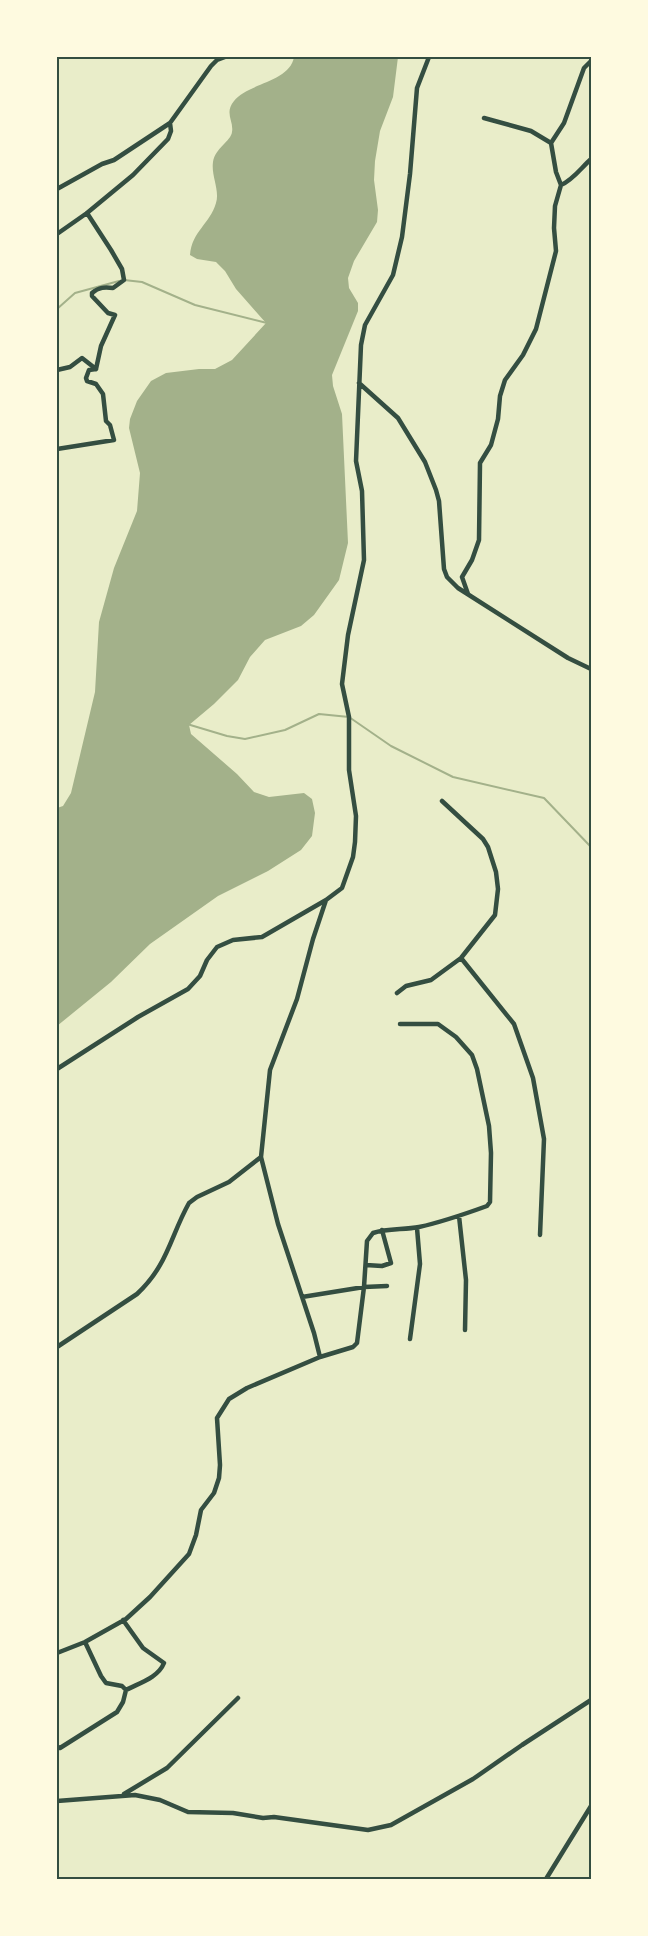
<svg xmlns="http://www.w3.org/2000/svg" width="648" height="1936" font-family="'DejaVu Sans',sans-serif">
<rect width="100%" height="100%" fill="#e9edc9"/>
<path fill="#a3b18a" d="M 294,57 L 398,57 L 393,97 L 380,131 L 375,161 L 374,180 L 378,210 L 377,222 L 354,261 L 348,278 L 349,288 L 358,303 L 358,311 L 332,375 L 333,386 L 342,414 L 348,543 L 339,580 L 314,615 L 301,626 L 265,640 L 250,657 L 238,680 L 214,704 L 189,725 L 191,734 L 237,774 L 254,792 L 269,797 L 304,793 L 312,799 L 315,813 L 312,836 L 301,850 L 268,871 L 218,896 L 150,944 L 111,982 L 57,1026 L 57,808 L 63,806 L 71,793 L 95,692 L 99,622 L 114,568 L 137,511 L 140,473 L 129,428 L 130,419 L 137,401 L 151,381 L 166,373 L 199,369 L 215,369 L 232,360 L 266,323 L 236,289 L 225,271 L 216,262 L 197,259 L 190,255 C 192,231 210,224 216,203 C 220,190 211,176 213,162 C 215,148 231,141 232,132 C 234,121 224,113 234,101 C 248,83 290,82 294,57 Z"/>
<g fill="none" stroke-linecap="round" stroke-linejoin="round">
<path stroke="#a3b18a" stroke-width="2" d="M 124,280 L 142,282 L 195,305 L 267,323
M 57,309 L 75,293 L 119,281
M 187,724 L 227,736 L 245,739 L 285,730 L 319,714 L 349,717 L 391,746 L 453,777 L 544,798 L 591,847"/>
<path stroke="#344e41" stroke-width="4.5" d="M 551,143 L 564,123 L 584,68 L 591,61
M 561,185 C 573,180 581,168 591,159
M 57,189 L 102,164 L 114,160 L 170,123
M 57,234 L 87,213 L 133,175 L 168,139 L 171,131 L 170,123 L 211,66 L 217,60 L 225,57
M 57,370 L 70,367 L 82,358 L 96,369
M 359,383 L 398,418 L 425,462 L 436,490 L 439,501 L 444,569 L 447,577 L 458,588 L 568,658 L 591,669
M 57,449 L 114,440 L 110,425 L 106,421 L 103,394 L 96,384 L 87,381 L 86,378 L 89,370 L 96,369 L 101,346 L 115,315 L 108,313 L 92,296 L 92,293 C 99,287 105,287 113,288 L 124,280 L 122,269 L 111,250 L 87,213
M 468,594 L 462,577 L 472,560 L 479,540 L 480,463 L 491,445 L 498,419 L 500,396 L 505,380 L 523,355 L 536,329 L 556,251 L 554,228 L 555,206 L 561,185 L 556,172 L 551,143 L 531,131 L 484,118
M 461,958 L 514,1024 L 533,1078 L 544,1139 L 540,1235
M 397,993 L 406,986 L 431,980 L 461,958 L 495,915 L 498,889 L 496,872 L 488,847 L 483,839 L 442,801
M 57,1069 L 138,1017 L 188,989 L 200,976 L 207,960 L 217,947 L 233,940 L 262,937 L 326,900
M 459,1216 L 466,1280 L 465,1330
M 366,1265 L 382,1266 L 391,1263 L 382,1230
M 302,1297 L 364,1287 L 387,1286
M 410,1339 L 420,1264 L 417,1228
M 57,1347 L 137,1294 C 168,1265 170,1237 189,1203 L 197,1197 L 229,1182 L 261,1157 L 270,1070 L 297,999 L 313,939 L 326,900 L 342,888 L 353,857 L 355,842 L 356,816 L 349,770 L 349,717 L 342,684 L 348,635 L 364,560 L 362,491 L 356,461 L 361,345 L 365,325 L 393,275 L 402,237 L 410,174 L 417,88 L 429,57
M 320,1357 L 353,1347 L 357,1343 L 364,1287 L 367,1241 L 373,1233 C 388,1228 404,1230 419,1227 C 442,1222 465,1214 487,1206 L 490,1202 L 491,1153 L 489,1126 L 477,1069 L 472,1055 L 456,1037 L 438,1024 L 400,1024
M 123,1620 L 143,1648 L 164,1663 C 158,1678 139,1683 126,1690
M 57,1653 L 85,1642 L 126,1619 L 150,1597 L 189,1554 L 196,1535 L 201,1510 L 214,1493 L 219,1478 L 220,1465 L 217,1418 L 229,1399 L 247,1388 L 320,1357 L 314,1333 L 278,1224 L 261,1157
M 57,1747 L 60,1748 L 117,1712 L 123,1702 L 126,1690 L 122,1686 L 106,1683 L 101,1676 L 85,1642
M 124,1794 L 167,1768 L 238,1698
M 57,1801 L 135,1795 L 160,1800 L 188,1812 L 233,1813 L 263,1818 L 274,1817 L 368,1830 L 391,1825 L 473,1779 L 522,1745 L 591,1700
M 546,1879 L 591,1806"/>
</g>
<rect width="648" height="1936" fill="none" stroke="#fefae0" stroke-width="117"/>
<rect x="58" y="58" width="532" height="1820" fill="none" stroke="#344e41" stroke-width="2"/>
</svg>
